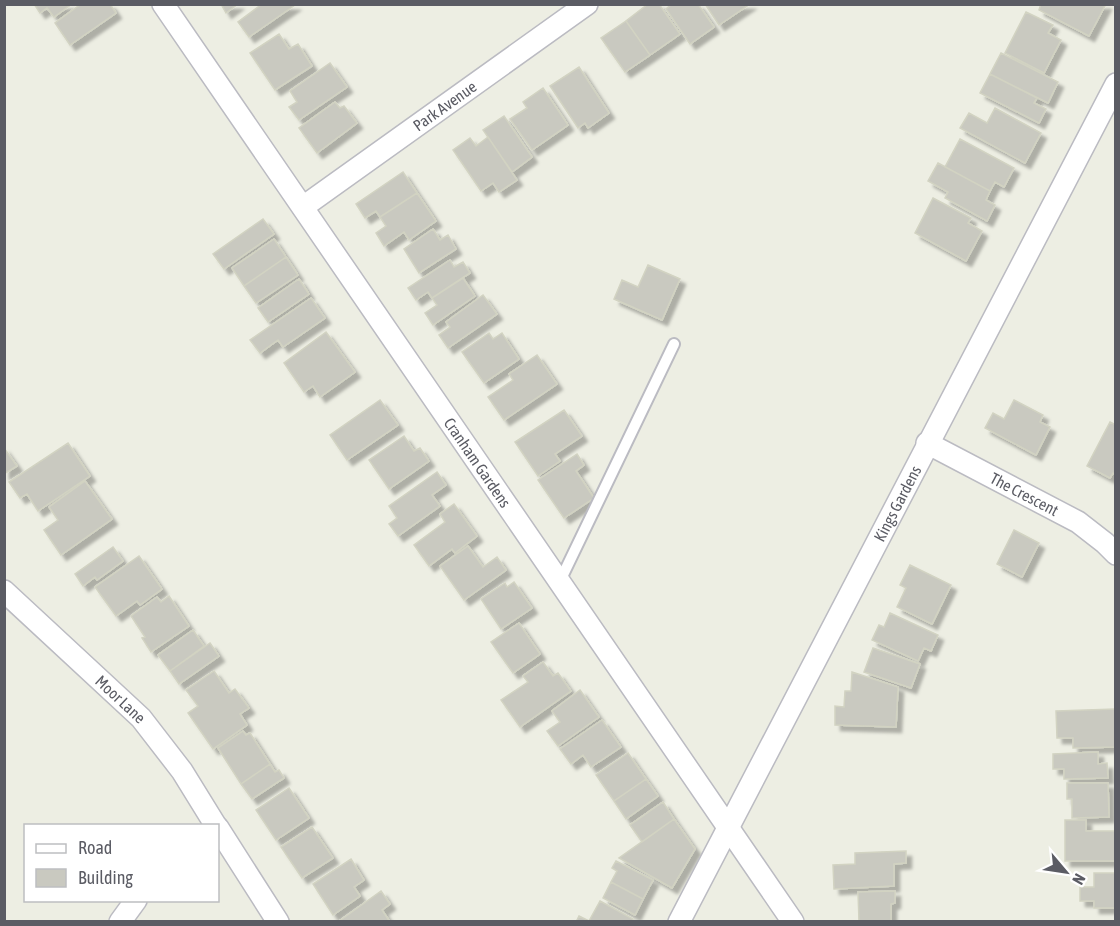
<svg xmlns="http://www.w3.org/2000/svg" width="1120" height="926" font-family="'Asap Condensed',sans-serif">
<defs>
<filter id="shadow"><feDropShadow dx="5.5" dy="5.5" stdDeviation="1.5" flood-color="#0004"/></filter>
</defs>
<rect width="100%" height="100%" fill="#edeee3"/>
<path fill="#c9c9c0" stroke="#d2d3c2" stroke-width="1.5" filter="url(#shadow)" d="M 34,4 L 72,4 L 54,17 L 47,8 L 40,13 Z
M 81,4 L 110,4 L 116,13 L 70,45 L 55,23 Z
M 221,4 L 238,4 L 226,13 Z
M 262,4 L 295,5 L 249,37 L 238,22 Z
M 648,4 L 659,4 L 680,34 L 650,55 L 626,21 Z
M 672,4 L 698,4 L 714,27 L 690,44 L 666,9 Z
M 705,4 L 750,4 L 719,25 Z
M 1041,4 L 1106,4 L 1089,36 L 1039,10 Z
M 1026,12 L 1053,25 L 1048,33 L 1061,40 L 1044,73 L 1005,53 Z
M 626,21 L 650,55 L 625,72 L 601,38 Z
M 279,34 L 289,49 L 298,44 L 312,66 L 275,90 L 250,53 Z
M 1001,53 L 1058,82 L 1048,103 L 990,74 Z
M 330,63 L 347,87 L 299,120 L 289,107 L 297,102 L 290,91 Z
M 579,67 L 609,113 L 588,128 L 585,123 L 578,128 L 550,86 Z
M 990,74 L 1037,98 L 1034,103 L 1046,109 L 1039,123 L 980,93 Z
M 543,88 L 568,125 L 532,150 L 510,119 L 527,108 L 523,102 Z
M 335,102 L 340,108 L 344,106 L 357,123 L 317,153 L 299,128 Z
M 995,108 L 1041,133 L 1025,163 L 960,128 L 969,113 L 987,123 Z
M 504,116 L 532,157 L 512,172 L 483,130 Z
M 488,137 L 517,180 L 499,192 L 493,183 L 481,191 L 453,150 L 470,138 L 476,146 Z
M 960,139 L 1014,168 L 1004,187 L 995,182 L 990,191 L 945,167 Z
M 938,163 L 990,191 L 986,200 L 995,205 L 987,221 L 945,198 L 948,192 L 928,181 Z
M 403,172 L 417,193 L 380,217 L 376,211 L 365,218 L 356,204 Z
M 417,193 L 436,221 L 409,240 L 404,232 L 384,246 L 376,233 L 386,226 L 380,217 Z
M 933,198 L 971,218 L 968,223 L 982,231 L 966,261 L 915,233 Z
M 263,219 L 274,234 L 224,269 L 213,254 Z
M 433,229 L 440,240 L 448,235 L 456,249 L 419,273 L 404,249 Z
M 274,239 L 286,257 L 244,286 L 232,268 Z
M 286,257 L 298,275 L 256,303 L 244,286 Z
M 450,260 L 454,267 L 463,262 L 470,273 L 432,298 L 428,292 L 416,300 L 408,288 Z
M 648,265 L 680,279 L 662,320 L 614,299 L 622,280 L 638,287 Z
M 463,278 L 475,296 L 433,325 L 425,313 L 437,305 L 432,298 Z
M 299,279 L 309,294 L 268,322 L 258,308 Z
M 483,295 L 497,314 L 448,348 L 439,335 L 450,327 L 446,322 Z
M 311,298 L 325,318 L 283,347 L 278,340 L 260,353 L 250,340 Z
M 326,332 L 355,372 L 320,397 L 313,386 L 304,392 L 284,363 Z
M 489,333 L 493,339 L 502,333 L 519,359 L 484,383 L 462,352 Z
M 537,355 L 557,384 L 504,420 L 488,397 L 513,380 L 509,374 Z
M 380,400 L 398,425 L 347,460 L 330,435 Z
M 1014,400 L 1043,415 L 1040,422 L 1050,427 L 1036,455 L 985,428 L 993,413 L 1004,419 Z
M 564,410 L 582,436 L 555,454 L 560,461 L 538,476 L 515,442 Z
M 1110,422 L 1116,425 L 1116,475 L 1113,473 L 1110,478 L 1087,466 Z
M 404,436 L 414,451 L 420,448 L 429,461 L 389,489 L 369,460 Z
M 68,443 L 90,476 L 38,511 L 27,494 L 20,498 L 9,482 Z
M 4,448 L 17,466 L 4,474 Z
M 577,454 L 584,465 L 576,471 L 594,498 L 564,518 L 538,480 Z
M 437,472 L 446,485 L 432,495 L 440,506 L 398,536 L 389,524 L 397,518 L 389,506 Z
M 85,481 L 112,519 L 61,555 L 44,530 L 58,520 L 49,507 Z
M 454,504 L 477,536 L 455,553 L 452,549 L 429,566 L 414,545 L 445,522 L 440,514 Z
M 1014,530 L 1039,543 L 1022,577 L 997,564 Z
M 468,546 L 483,567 L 497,557 L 506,570 L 464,600 L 440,566 Z
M 113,547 L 123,561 L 97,580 L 95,577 L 83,586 L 75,574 Z
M 139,556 L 162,589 L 140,605 L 137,601 L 116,616 L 95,587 Z
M 910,565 L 951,585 L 932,624 L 897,607 L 906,588 L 900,585 Z
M 514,582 L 532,608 L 501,629 L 481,599 L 505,583 L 507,587 Z
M 169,596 L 189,626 L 151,652 L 142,638 L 145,637 L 131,616 L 157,597 L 161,602 Z
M 890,613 L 938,635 L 931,651 L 924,648 L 918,661 L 872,640 L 879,625 L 884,627 Z
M 519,623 L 540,654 L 513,673 L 491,642 Z
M 193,630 L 204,646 L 170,671 L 158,655 Z
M 210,643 L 219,656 L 179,684 L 170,671 Z
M 873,648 L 920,664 L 911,688 L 864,672 Z
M 543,662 L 553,676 L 558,673 L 571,691 L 520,727 L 501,700 L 528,682 L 523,676 Z
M 214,671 L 229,693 L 235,689 L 249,708 L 240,714 L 247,725 L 213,749 L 188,713 L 198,706 L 186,690 Z
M 852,672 L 898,687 L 896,727 L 835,725 L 835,706 L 844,707 L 845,691 L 851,691 Z
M 580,690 L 599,717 L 558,746 L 547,731 L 560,722 L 552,711 Z
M 1115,709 L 1116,747 L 1073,748 L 1073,738 L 1057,738 L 1056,711 Z
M 602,720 L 621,747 L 591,767 L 583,755 L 571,764 L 560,749 Z
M 243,731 L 246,735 L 250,733 L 270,764 L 241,784 L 218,748 Z
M 1098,752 L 1098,764 L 1107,763 L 1108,778 L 1064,779 L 1064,769 L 1053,769 L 1053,754 Z
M 628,753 L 646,779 L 614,801 L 596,775 Z
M 270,764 L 275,772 L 279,770 L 284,778 L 252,799 L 241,784 Z
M 646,779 L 658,796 L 626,819 L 614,801 Z
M 1067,783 L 1108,783 L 1109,817 L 1072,818 L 1072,799 L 1067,799 Z
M 289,788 L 309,818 L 276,840 L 256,810 Z
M 663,802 L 674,819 L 642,842 L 630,825 Z
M 674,819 L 695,849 L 672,888 L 619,858 Z
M 1065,820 L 1086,820 L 1086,831 L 1116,831 L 1116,861 L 1065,861 Z
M 312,827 L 333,858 L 302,878 L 281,847 Z
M 906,851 L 906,863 L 894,864 L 894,886 L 834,889 L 833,865 L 855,864 L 855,853 Z
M 351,859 L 364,880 L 354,887 L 360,896 L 333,915 L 313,884 Z
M 616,861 L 653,880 L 643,899 L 611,882 L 617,871 L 612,868 Z
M 1094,873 L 1116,873 L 1116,908 L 1094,908 L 1094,901 L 1080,901 L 1080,887 L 1094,887 Z
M 611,882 L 643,899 L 635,915 L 603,898 Z
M 381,891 L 390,904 L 382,910 L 390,922 L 338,922 Z
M 895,891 L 895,903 L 891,904 L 891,922 L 859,922 L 858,892 Z
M 600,901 L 633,919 L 632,922 L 589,921 Z
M 579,916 L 589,921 L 589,922 L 576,922 Z"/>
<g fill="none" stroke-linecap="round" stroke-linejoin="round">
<g stroke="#bbbbc2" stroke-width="14">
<path id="service" d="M 560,581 L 674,344"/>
</g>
<g stroke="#bbbbc2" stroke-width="24">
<g id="minor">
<path id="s1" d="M 163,4 L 793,922"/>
<path id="s2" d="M 303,207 L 587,4"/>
<path id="s3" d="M 927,443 L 1078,522 L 1105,543 L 1116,554"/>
<path id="s4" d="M 4,591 L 141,718 L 182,771 L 216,826"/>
<path d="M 218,828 L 278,922"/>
<path d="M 120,922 L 136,900"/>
<path id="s5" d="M 679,922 L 1116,84"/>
</g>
</g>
<use href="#service" stroke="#fff" stroke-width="10"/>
<use href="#minor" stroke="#fff" stroke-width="21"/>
</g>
<g text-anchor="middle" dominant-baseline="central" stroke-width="4.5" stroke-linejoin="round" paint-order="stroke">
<g font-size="16" fill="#5b5c64" stroke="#fff">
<text stroke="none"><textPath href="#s2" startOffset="174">Park Avenue</textPath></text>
<text stroke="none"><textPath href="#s1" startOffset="556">Cranham Gardens</textPath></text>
<text stroke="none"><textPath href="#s3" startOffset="110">The Crescent</textPath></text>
<text stroke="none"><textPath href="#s5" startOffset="472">Kings Gardens</textPath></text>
<text stroke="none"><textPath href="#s4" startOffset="159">Moor Lane</textPath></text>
</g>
</g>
<rect width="1120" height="926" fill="none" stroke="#5b5c64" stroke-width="12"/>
<rect x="24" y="824" width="195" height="78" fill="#ffffff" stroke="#bdbec1" stroke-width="1.5"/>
<rect x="36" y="844" width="30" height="9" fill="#ffffff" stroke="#bdbec1" stroke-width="1.5"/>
<text x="78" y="854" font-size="18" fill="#5b5c64">Road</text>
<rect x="36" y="869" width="30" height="18" fill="#c9c9c0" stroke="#bdbec1" stroke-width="1.5"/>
<text x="78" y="884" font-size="18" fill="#5b5c64">Building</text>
<g transform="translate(1066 872) rotate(119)" stroke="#ffffff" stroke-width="4.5" paint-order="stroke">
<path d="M0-4.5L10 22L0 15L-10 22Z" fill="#5b5c64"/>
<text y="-9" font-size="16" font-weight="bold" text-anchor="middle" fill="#5b5c64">N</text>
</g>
</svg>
